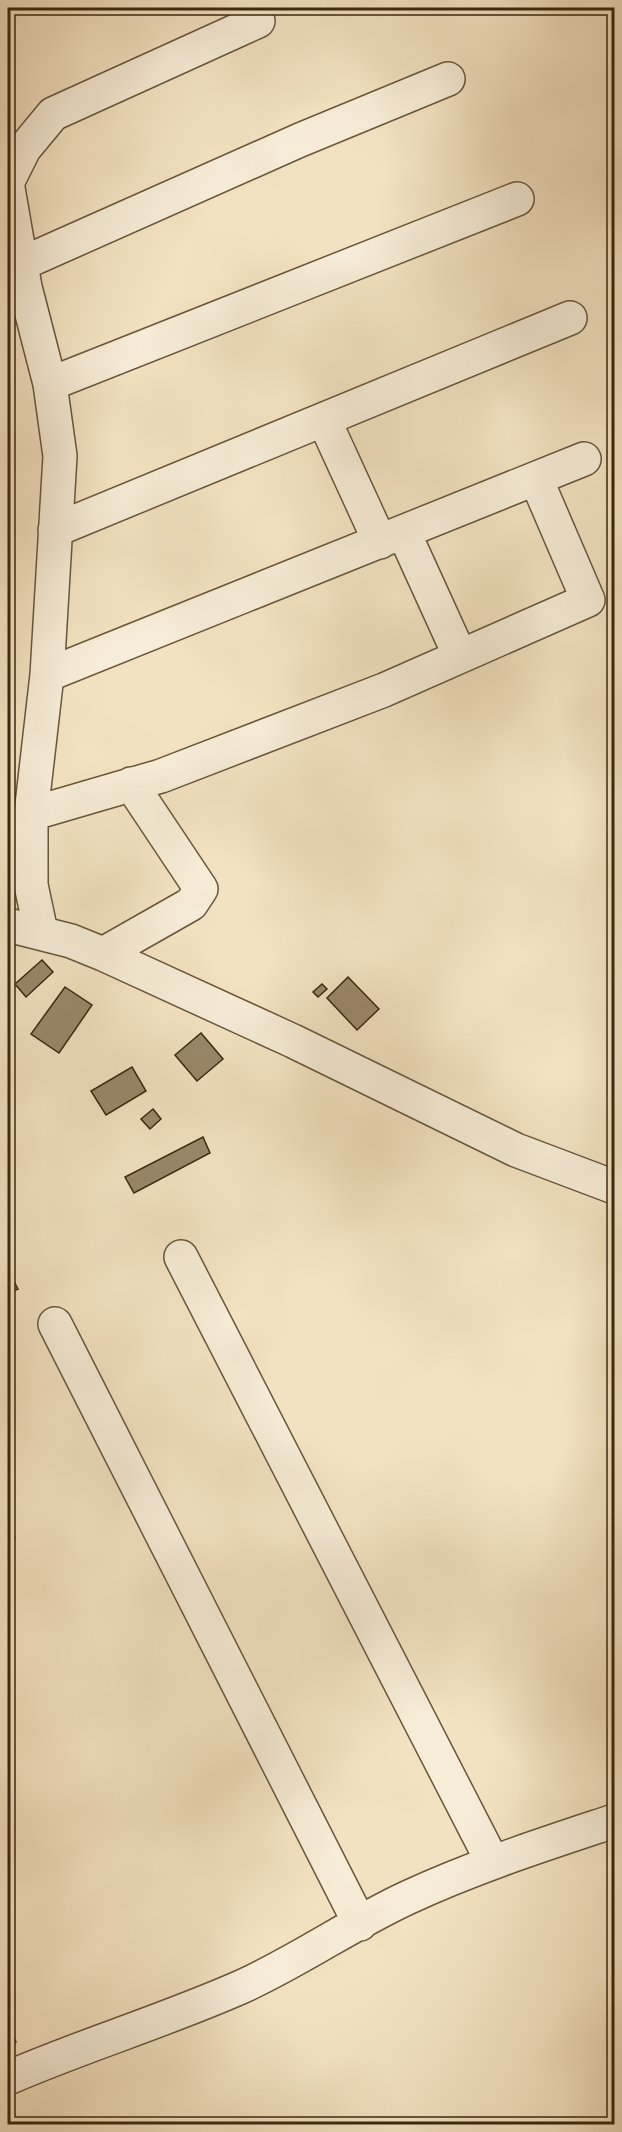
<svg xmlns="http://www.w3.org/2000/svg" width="622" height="2132" font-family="Vollkorn,serif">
<rect width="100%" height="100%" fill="#f3e2c1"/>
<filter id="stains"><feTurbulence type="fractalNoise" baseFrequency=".00333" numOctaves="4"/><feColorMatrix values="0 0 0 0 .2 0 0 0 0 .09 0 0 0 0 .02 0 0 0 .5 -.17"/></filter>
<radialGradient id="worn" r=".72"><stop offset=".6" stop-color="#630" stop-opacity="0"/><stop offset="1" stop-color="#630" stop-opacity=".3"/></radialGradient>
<path fill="#9a886b" stroke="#39270e" stroke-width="1.5" d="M 8,501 L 14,519 L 8,522 Z
M 42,960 L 53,972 L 26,997 L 15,984 Z
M 348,977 L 379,1009 L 357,1030 L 327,998 Z
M 322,984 L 327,989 L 318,997 L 313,992 Z
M 65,987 L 92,1005 L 59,1053 L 31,1034 Z
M 201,1033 L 223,1059 L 197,1081 L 175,1055 Z
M 132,1067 L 146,1091 L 106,1115 L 91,1091 Z
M 153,1109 L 161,1119 L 150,1129 L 141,1119 Z
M 203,1137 L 210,1153 L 134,1193 L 125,1177 Z
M 8,1270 L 18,1289 L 8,1293 Z
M 8,1521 L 15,1538 L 8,1541 Z
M 8,2025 L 16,2042 L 8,2046 Z"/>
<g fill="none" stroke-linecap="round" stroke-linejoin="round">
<g stroke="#68563b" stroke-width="36">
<path id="minor" d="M 8,181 L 24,149 L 53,114 L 258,21
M 8,188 L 25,287 L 50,384 L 60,456 L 47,675 L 31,814 L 31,885 L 41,932
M 21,264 L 300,140 L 448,79
M 50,384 L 517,199
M 324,420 L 380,542
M 55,530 L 570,318
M 404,533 L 460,656
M 47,675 L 584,459
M 31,814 L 161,776 L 384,690 L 588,600 L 536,479
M 8,925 L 71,941 L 103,954 L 293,1041 L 516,1150 L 614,1187
M 103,954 L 191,904 L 201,889 L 131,784
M 181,1257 L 492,1861
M 55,1324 L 360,1924
M 8,2078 C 84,2045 164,2021 241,1987 C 299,1961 352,1923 409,1897 C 476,1866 545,1844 614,1821"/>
</g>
<use href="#minor" stroke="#f7ecd7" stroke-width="33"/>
</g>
<rect width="622" height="2132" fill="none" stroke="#f3e2c1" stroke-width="30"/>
<rect x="9" y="9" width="604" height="2114" fill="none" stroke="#39270e" stroke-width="3"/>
<rect x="15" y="15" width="592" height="2102" fill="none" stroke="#39270e" stroke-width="1.5"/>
<rect width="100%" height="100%" filter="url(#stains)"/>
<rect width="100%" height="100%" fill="url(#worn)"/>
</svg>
